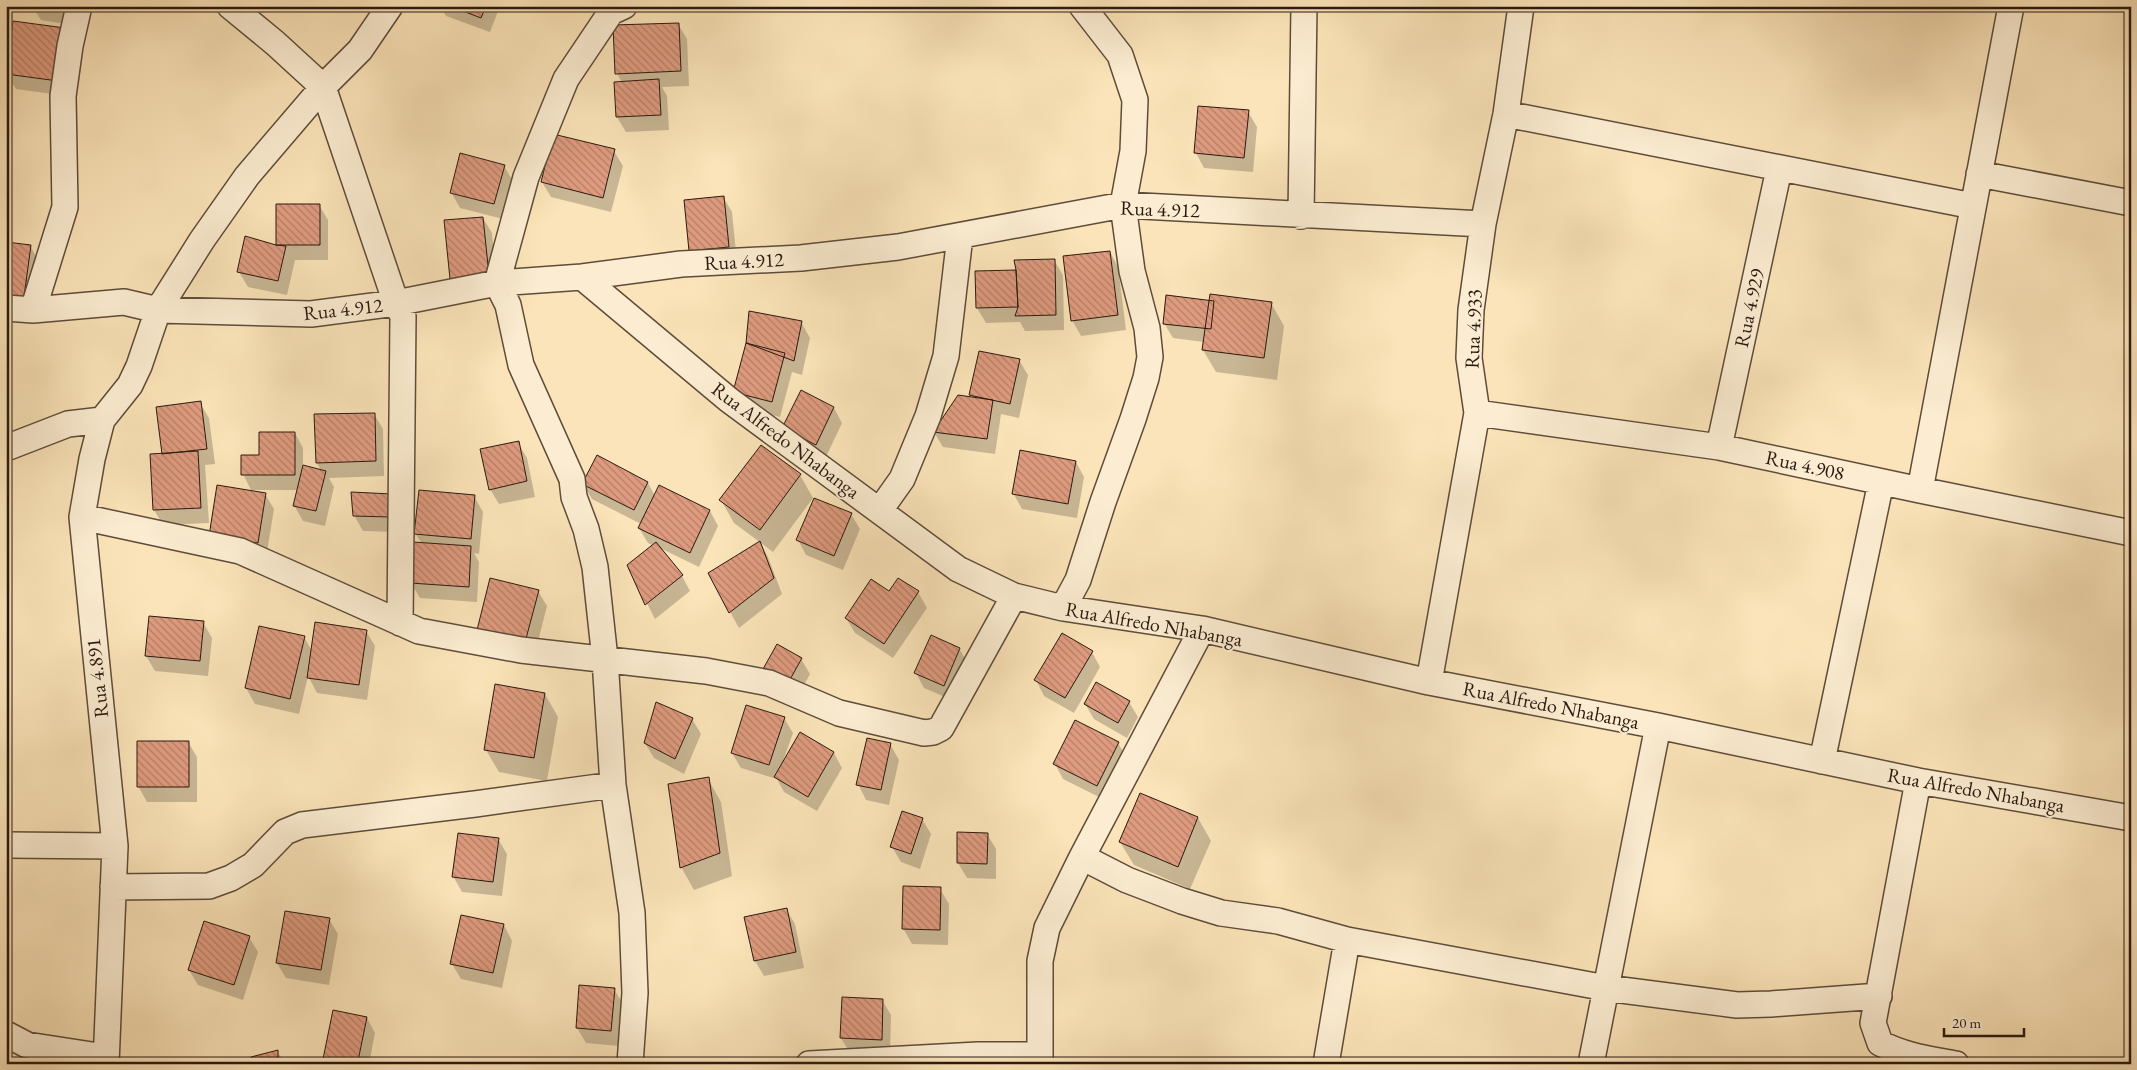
<svg xmlns="http://www.w3.org/2000/svg" width="2137" height="1070" font-family="'EB Garamond',serif">
<defs>
<pattern id="building-back-hatch" width="6" height="6" patternUnits="userSpaceOnUse" patternTransform="scale(1.25)"><rect width="6" height="6" fill="#df9b7f"/><path d="M-1 5l2 2M0 0l6 6M5-1l2 2" fill="none" stroke="#b57e67"/></pattern>
</defs>
<rect width="100%" height="100%" fill="#fbe4b9"/>
<filter id="stains"><feTurbulence type="fractalNoise" baseFrequency=".004" numOctaves="4"/><feColorMatrix values="0 0 0 0 .2 0 0 0 0 .09 0 0 0 0 .02 0 0 0 .5 -.17"/></filter>
<radialGradient id="worn" r=".72"><stop offset=".6" stop-color="#630" stop-opacity="0"/><stop offset="1" stop-color="#630" stop-opacity=".3"/></radialGradient>
<path fill="#0003" d="M 32,6 L 81,6 L 78,26 L 41,20 Z
M 440,6 L 500,6 L 490,32 L 446,16 Z
M 14,23 L 67,96 L 16,89 L 7,74 Z
M 678,24 L 687,39 L 689,86 L 662,87 L 667,96 L 669,130 L 626,132 L 617,117 L 615,83 L 622,83 L 617,73 Z
M 1248,112 L 1257,127 L 1253,172 L 1204,168 L 1196,153 Z
M 614,151 L 623,166 L 611,212 L 551,197 L 542,182 Z
M 504,166 L 513,181 L 503,219 L 460,208 L 451,192 Z
M 723,197 L 732,212 L 737,262 L 699,265 L 690,250 Z
M 277,205 L 319,205 L 328,220 L 328,260 L 295,260 L 287,295 L 248,287 L 239,272 L 277,247 Z
M 483,218 L 492,233 L 497,290 L 460,293 L 451,278 Z
M 6,243 L 30,246 L 39,261 L 32,312 L 6,309 Z
M 1110,252 L 1118,267 L 1126,330 L 1081,336 L 1072,320 Z
M 1054,260 L 1063,275 L 1064,330 L 1025,331 L 1020,322 L 986,323 L 977,308 L 976,273 L 1018,271 Z
M 1210,302 L 1271,303 L 1284,326 L 1277,380 L 1216,372 L 1203,350 L 1204,342 L 1173,338 L 1164,323 Z
M 801,322 L 810,338 L 802,375 L 792,372 L 780,417 L 743,408 L 734,392 L 747,343 Z
M 1019,360 L 1028,375 L 1019,418 L 1001,414 L 995,454 L 943,447 L 934,432 L 973,398 L 971,395 Z
M 200,403 L 209,418 L 215,464 L 205,465 L 209,523 L 163,525 L 154,510 L 151,455 L 163,456 Z
M 834,408 L 842,423 L 825,459 L 792,443 Z
M 374,414 L 383,429 L 384,476 L 329,478 L 334,487 L 325,526 L 303,521 L 294,505 L 298,490 L 251,490 L 243,474 L 260,456 L 295,433 L 303,448 L 303,466 L 321,471 L 317,463 Z
M 518,443 L 527,458 L 535,497 L 499,504 L 490,489 Z
M 761,446 L 800,475 L 813,498 L 773,552 L 734,523 L 721,500 Z
M 597,457 L 648,483 L 655,496 L 659,487 L 710,511 L 718,526 L 699,567 L 660,548 L 682,576 L 690,591 L 655,619 L 628,566 L 654,546 L 648,543 L 639,528 L 641,524 L 592,499 L 583,484 Z
M 1076,462 L 1084,477 L 1077,518 L 1022,509 L 1013,493 Z
M 265,494 L 274,509 L 266,558 L 219,551 Z
M 392,495 L 398,532 L 363,531 L 354,515 Z
M 474,496 L 483,512 L 479,554 L 474,553 L 479,562 L 477,602 L 420,598 L 411,583 L 422,544 L 415,533 Z
M 851,514 L 860,529 L 843,570 L 806,555 L 798,540 Z
M 760,542 L 768,557 L 782,594 L 739,628 L 709,574 Z
M 538,591 L 547,606 L 533,661 L 486,649 Z
M 918,592 L 927,608 L 893,658 L 855,633 L 846,618 Z
M 203,622 L 212,638 L 208,676 L 155,671 L 146,656 Z
M 366,631 L 375,646 L 367,700 L 317,693 L 308,676 L 299,714 L 255,704 L 246,688 L 304,637 L 312,651 Z
M 959,648 L 968,664 L 952,700 L 924,688 L 916,673 Z
M 1092,652 L 1100,667 L 1074,713 L 1044,696 L 1036,680 Z
M 801,659 L 810,674 L 797,698 L 773,685 Z
M 545,694 L 558,717 L 547,781 L 499,772 L 486,750 Z
M 1129,702 L 1138,717 L 1127,738 L 1094,719 L 1085,704 Z
M 784,718 L 793,733 L 783,761 L 834,753 L 842,768 L 817,811 L 784,792 L 777,779 L 741,768 L 732,753 Z
M 692,719 L 701,734 L 684,774 L 654,758 L 645,743 Z
M 188,742 L 197,757 L 197,802 L 147,802 L 138,786 Z
M 1118,743 L 1127,758 L 1105,800 L 1063,779 L 1055,764 Z
M 890,744 L 899,760 L 889,805 L 866,800 L 858,784 Z
M 708,779 L 721,802 L 732,876 L 694,890 L 681,867 Z
M 1198,818 L 1211,841 L 1190,889 L 1134,865 L 1120,842 Z
M 922,819 L 931,834 L 920,869 L 901,862 L 892,847 Z
M 987,834 L 996,849 L 996,879 L 967,878 L 958,863 Z
M 498,839 L 507,854 L 502,896 L 462,892 L 453,876 Z
M 940,889 L 949,904 L 948,945 L 912,944 L 903,928 Z
M 786,909 L 795,924 L 804,968 L 764,976 L 755,961 Z
M 329,919 L 338,934 L 329,985 L 286,978 L 277,963 Z
M 504,925 L 512,941 L 502,988 L 461,979 L 452,964 Z
M 249,937 L 258,952 L 243,1000 L 198,985 L 189,970 Z
M 614,989 L 623,1004 L 619,1046 L 586,1043 L 577,1028 Z
M 882,1000 L 891,1015 L 890,1054 L 850,1053 L 841,1038 Z
M 367,1018 L 375,1033 L 369,1064 L 324,1064 Z
M 278,1052 L 285,1064 L 252,1064 Z"/>
<path fill="url(#building-back-hatch)" stroke="#2a1910" d="M 36,6 L 70,6 L 70,12 Z
M 450,6 L 486,6 L 481,18 Z
M 13,21 L 65,28 L 58,81 L 6,74 Z
M 679,23 L 681,71 L 615,74 L 613,25 Z
M 659,79 L 661,115 L 616,117 L 614,82 Z
M 1198,106 L 1249,110 L 1244,158 L 1194,153 Z
M 553,134 L 615,149 L 603,198 L 541,182 Z
M 460,153 L 505,165 L 494,204 L 450,193 Z
M 724,196 L 729,247 L 689,251 L 684,200 Z
M 276,204 L 320,204 L 320,245 L 276,245 Z
M 483,217 L 489,275 L 450,279 L 444,220 Z
M 245,236 L 276,245 L 286,246 L 278,281 L 237,272 Z
M 6,242 L 31,245 L 24,297 L 6,295 Z
M 1110,251 L 1118,315 L 1071,321 L 1063,256 Z
M 1055,259 L 1056,315 L 1015,316 L 1018,307 L 1016,270 L 1014,260 Z
M 1016,270 L 1018,307 L 976,308 L 975,271 Z
M 1210,294 L 1272,302 L 1264,358 L 1202,350 Z
M 1166,295 L 1214,301 L 1211,329 L 1163,324 Z
M 749,311 L 802,321 L 794,361 L 746,343 Z
M 746,343 L 785,353 L 772,402 L 733,392 Z
M 979,351 L 1020,359 L 1010,404 L 969,395 Z
M 801,390 L 834,407 L 816,445 L 782,428 Z
M 958,395 L 993,400 L 987,439 L 933,432 Z
M 201,401 L 207,449 L 162,454 L 156,407 Z
M 375,413 L 376,461 L 316,463 L 314,414 Z
M 259,432 L 295,432 L 295,475 L 241,475 L 241,455 L 259,455 Z
M 519,441 L 527,481 L 489,490 L 480,449 Z
M 761,445 L 801,474 L 760,530 L 719,500 Z
M 1020,450 L 1076,461 L 1068,504 L 1012,494 Z
M 198,451 L 201,508 L 153,510 L 150,454 Z
M 597,455 L 648,482 L 634,510 L 582,484 Z
M 303,465 L 326,471 L 316,511 L 293,506 Z
M 217,485 L 266,493 L 258,543 L 209,536 Z
M 659,485 L 710,510 L 690,553 L 638,528 Z
M 419,490 L 475,495 L 471,539 L 414,534 Z
M 351,492 L 392,494 L 390,517 L 353,516 Z
M 814,498 L 852,513 L 834,556 L 796,540 Z
M 760,541 L 774,578 L 729,613 L 708,573 Z
M 413,542 L 471,546 L 469,587 L 410,583 Z
M 656,542 L 683,575 L 645,605 L 627,565 Z
M 490,578 L 539,590 L 524,646 L 476,634 Z
M 898,578 L 919,591 L 884,644 L 845,618 L 871,579 L 889,591 Z
M 149,616 L 204,621 L 200,661 L 145,656 Z
M 315,622 L 367,630 L 359,685 L 307,678 Z
M 259,626 L 305,636 L 290,699 L 245,688 Z
M 1062,633 L 1093,651 L 1065,698 L 1034,680 Z
M 931,635 L 960,648 L 944,686 L 914,673 Z
M 777,644 L 802,658 L 788,683 L 763,669 Z
M 1096,682 L 1130,701 L 1118,723 L 1084,704 Z
M 495,684 L 545,693 L 534,758 L 484,750 Z
M 656,702 L 693,718 L 675,759 L 644,743 Z
M 746,705 L 785,717 L 769,765 L 731,753 Z
M 1075,720 L 1119,742 L 1097,786 L 1053,764 Z
M 800,732 L 834,752 L 808,797 L 774,777 Z
M 867,738 L 891,743 L 881,790 L 856,785 Z
M 137,741 L 189,741 L 189,787 L 137,787 Z
M 709,777 L 720,853 L 680,868 L 668,784 Z
M 1140,793 L 1198,817 L 1178,867 L 1119,842 Z
M 902,811 L 923,818 L 911,854 L 890,847 Z
M 957,832 L 988,833 L 987,864 L 957,863 Z
M 458,833 L 499,838 L 493,882 L 452,877 Z
M 903,886 L 941,887 L 940,930 L 902,929 Z
M 787,908 L 796,952 L 754,961 L 744,917 Z
M 285,911 L 330,918 L 321,970 L 276,963 Z
M 461,915 L 504,924 L 493,973 L 450,964 Z
M 204,921 L 250,936 L 234,985 L 188,970 Z
M 579,985 L 615,988 L 611,1031 L 576,1028 Z
M 842,997 L 883,999 L 882,1040 L 840,1038 Z
M 333,1010 L 367,1017 L 358,1061 L 322,1064 Z
M 278,1050 L 278,1064 L 250,1064 L 251,1057 Z"/>
<g fill="none" stroke-linecap="round" stroke-linejoin="round">
<g stroke="#5e4c3a" stroke-width="28">
<path id="street" d="M 230,6 L 275,43 L 323,87 L 396,303 L 403,316 L 400,623
M 624,6 L 611,12 L 566,79 L 526,177 L 497,283 L 508,305 L 521,365 L 572,479 L 574,497 L 586,529 L 595,567 L 605,659 L 613,785 L 632,913 L 635,993 L 630,1064
M 1506,114 L 1973,206
M 1979,174 L 2131,203
M 1301,216 L 1304,6
M 582,277 L 729,400 L 958,569 L 1014,596 L 1063,608 L 1202,629 L 1429,682 L 1658,726 L 1918,781 L 2131,818
M 6,308 L 33,310 L 124,302 L 158,310 L 311,314 L 396,303 L 497,283 L 582,277 L 681,264 L 801,258 L 898,247 L 1123,205 L 1483,224
M 33,310 L 65,207 L 63,96 L 70,46 L 79,6
M 1477,413 L 1719,447 L 1920,490 L 2131,533
M 1719,447 L 1779,169
M 6,448 L 68,424 L 102,420
M 1920,490 L 2011,6
M 880,510 L 902,479 L 928,416 L 946,356 L 960,236
M 82,517 L 240,551 L 419,631 L 521,650 L 706,671 L 769,683 L 839,713 L 924,733 L 933,732 L 941,728 L 1014,596
M 1063,608 L 1078,580 L 1103,502 L 1133,419 L 1146,378 L 1150,357 L 1147,328 L 1132,271 L 1123,205 L 1133,151 L 1135,100 L 1120,55 L 1082,6
M 1429,682 L 1477,413 L 1469,358 L 1471,310 L 1483,224 L 1506,114 L 1521,6
M 1822,761 L 1881,482
M 1918,781 L 1873,1023 L 1880,1043 C 1904,1056 1930,1059 1956,1064
M 6,845 L 115,846
M 1082,857 L 1127,880 L 1182,901 L 1221,913 L 1278,921 L 1347,940 L 1606,988 L 1737,1005 L 1771,1004 L 1879,996
M 113,887 L 209,886 L 231,878 L 253,865 L 285,832 L 302,825 L 475,804 L 613,785
M 6,1034 L 27,1045 L 105,1057
M 106,1064 L 115,846 L 82,517 L 92,459 L 102,420 L 130,385 L 139,366 L 158,310 L 202,240 L 247,176 L 323,87 L 360,50 L 390,6
M 809,1064 L 978,1055 L 1039,1055
M 1040,1064 L 1040,961 L 1047,928 L 1082,857 L 1202,629
M 1326,1064 L 1347,940
M 1591,1064 L 1658,726"/>
</g>
<use href="#street" stroke="#fcedd2" stroke-width="25"/>
</g>
<g text-anchor="middle" dominant-baseline="central" stroke-width="4" stroke-linejoin="round" paint-order="stroke">
<g font-size="20" fill="#2a1910" stroke="#fcedd2">
<text transform="translate(1160 209) rotate(2)">Rua 4.912</text>
<text transform="translate(744 261) rotate(-3)">Rua 4.912</text>
<text transform="translate(1749 308) rotate(-78)">Rua 4.929</text>
<text transform="translate(343 309) rotate(-6)">Rua 4.912</text>
<text transform="translate(1473 329) rotate(-88)">Rua 4.933</text>
<text transform="translate(786 440) rotate(37)">Rua Alfredo Nhabanga</text>
<text transform="translate(1805 465) rotate(12)">Rua 4.908</text>
<text transform="translate(1154 624) rotate(10)">Rua Alfredo Nhabanga</text>
<text transform="translate(97 678) rotate(-96)">Rua 4.891</text>
<text transform="translate(1551 705) rotate(11)">Rua Alfredo Nhabanga</text>
<text transform="translate(1976 790) rotate(10)">Rua Alfredo Nhabanga</text>
</g>
</g>
<rect width="2137" height="1070" fill="none" stroke="#fbe4b9" stroke-width="25"/>
<rect x="8" y="8" width="2122" height="1055" fill="none" stroke="#2a1910" stroke-width="2.5"/>
<rect x="12" y="12" width="2112" height="1045" fill="none" stroke="#2a1910"/>
<path d="M1944 1028v8h80v-8" fill="none" stroke="#2a1910" stroke-width="2.5"/>
<text x="1952" y="1028" font-size="15" fill="#2a1910" stroke="#fcedd2" stroke-width="4" paint-order="stroke">20 m</text>
<rect width="100%" height="100%" filter="url(#stains)"/>
<rect width="100%" height="100%" fill="url(#worn)"/>
</svg>
